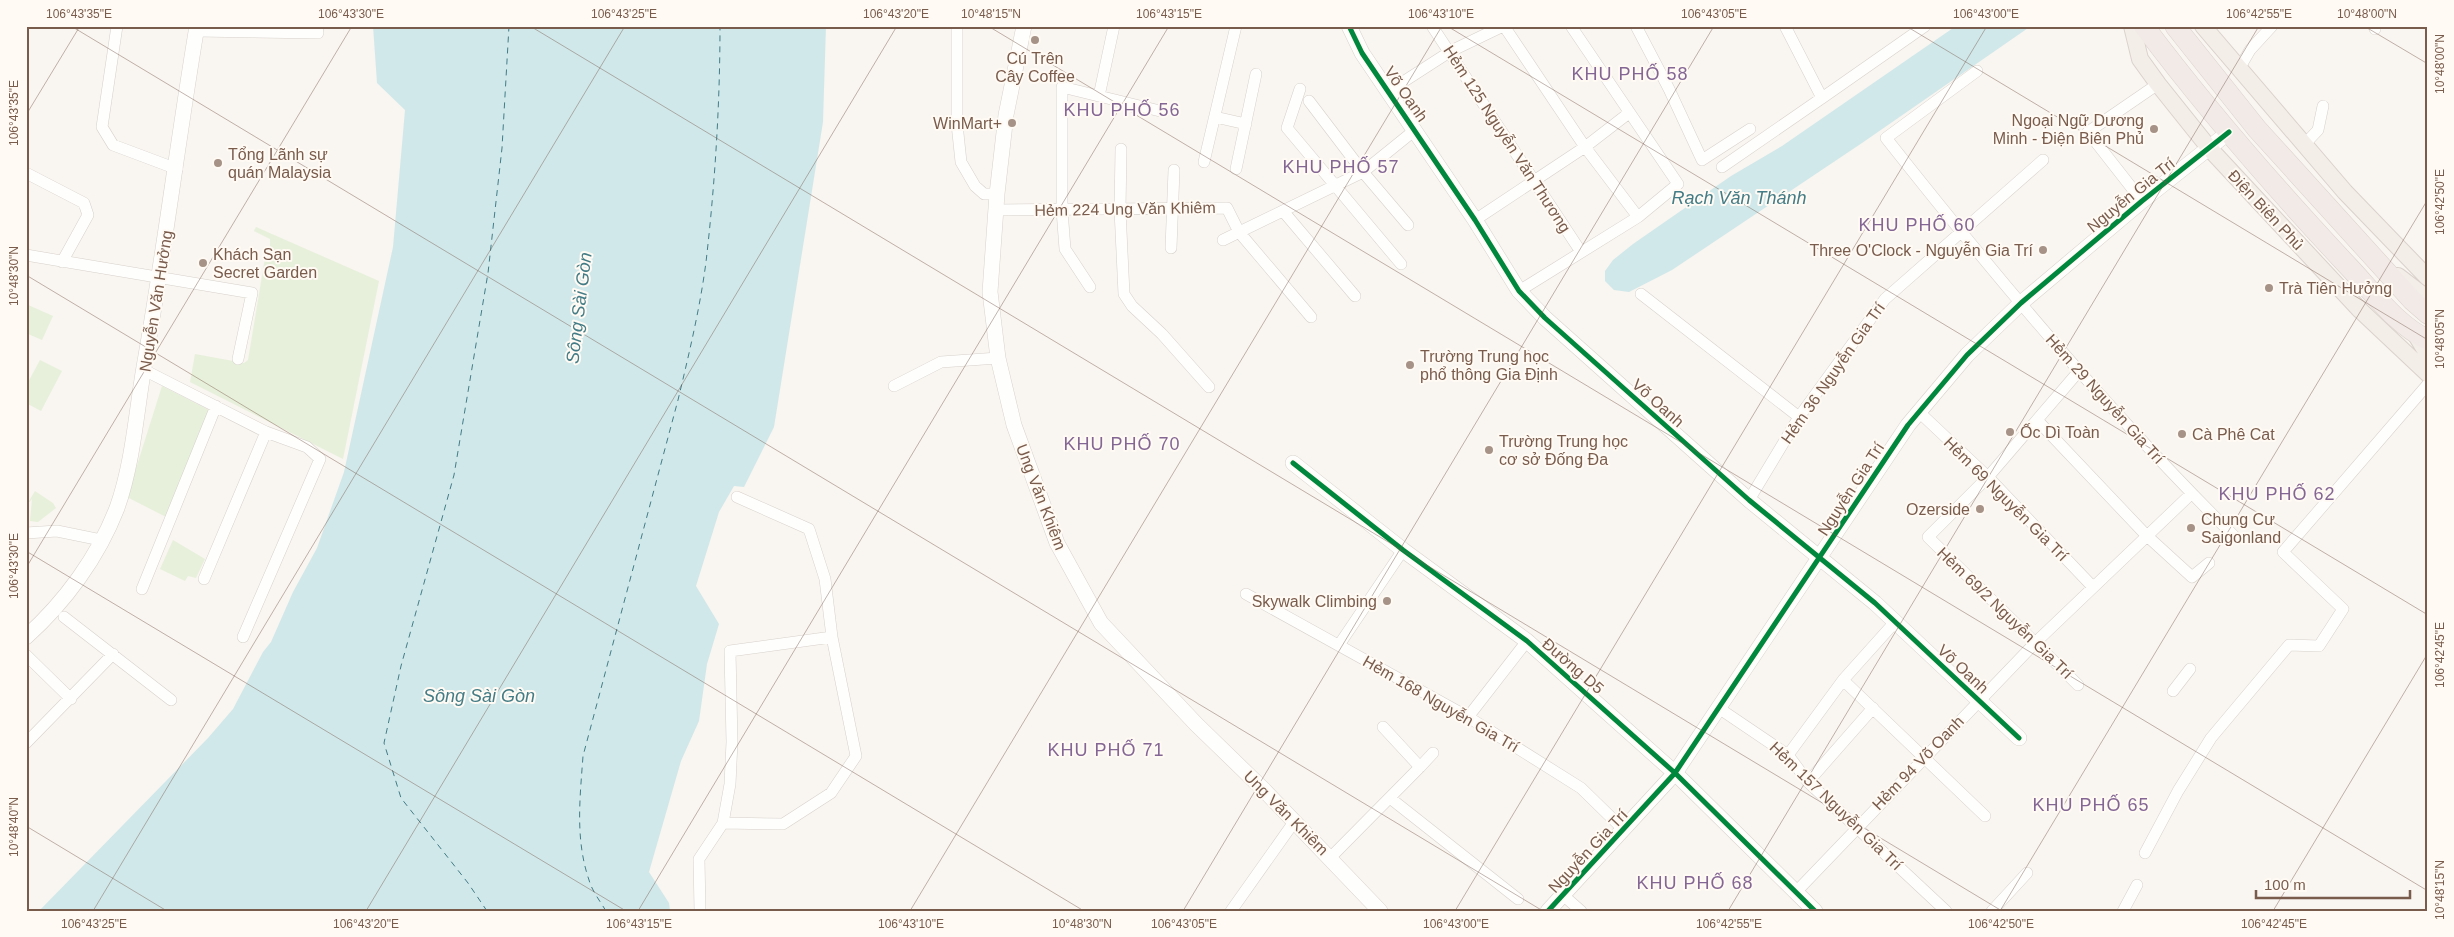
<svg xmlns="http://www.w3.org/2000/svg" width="2454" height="937" font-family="Arial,sans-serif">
<rect width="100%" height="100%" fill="#f9f5f0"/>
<path fill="#e7f0db" d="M 256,227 L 379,281 L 343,459 L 190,382 L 195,354 L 244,363 L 248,360 L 266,252 L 270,250 L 270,239 L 254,231 Z
M 26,304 L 53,316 L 42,340 L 26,333 Z
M 40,360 L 62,371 L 41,411 L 26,403 L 26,386 Z
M 162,386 L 209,410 L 166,517 L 127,497 Z
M 35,491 L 53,503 L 56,508 L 38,522 L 30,521 L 32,499 L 26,506 Z
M 173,540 L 205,559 L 196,578 L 188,576 L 185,581 L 160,569 Z"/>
<path fill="#d0e8ea" d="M 373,26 L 826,26 L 823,122 L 774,427 L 744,487 L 734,486 L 719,512 L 696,586 L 719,624 L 707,664 L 699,721 L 681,761 L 649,872 L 669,903 L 670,911 L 39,911 L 208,738 L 233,709 L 263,652 L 271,642 L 293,592 L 317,548 L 344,472 L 393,247 L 405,110 L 377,83 Z
M 1956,26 L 2031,26 L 1862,143 L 1672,270 L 1629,292 L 1614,290 L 1605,281 L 1605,271 L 1613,260 L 1633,244 L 1731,176 L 1782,146 Z"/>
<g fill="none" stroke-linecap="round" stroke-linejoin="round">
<path stroke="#437c86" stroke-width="1" stroke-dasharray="6 5" stroke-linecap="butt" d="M 487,911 L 468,883 L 401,798 L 384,743 L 401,666 L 454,475 L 488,273 L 502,148 L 509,26
M 606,911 C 600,901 592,891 589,880 C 575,839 580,798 583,756 L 678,400 C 689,354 700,308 706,262 C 715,184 720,104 720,26"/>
<g stroke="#d7d1cb" stroke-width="12">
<path id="street" d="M 117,26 L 102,127 L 113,145 L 177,169
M 957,26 L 957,124 L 961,162 L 975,186 L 984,194 L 997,194
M 1432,26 L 1581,252
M 1504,26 L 1585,147 L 1638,217
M 1636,26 L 1669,89 L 1702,160 L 1750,129
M 1785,26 L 1822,98 L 1925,26
M 2374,26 L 2375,29
M 197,31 L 318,33 L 317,26
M 2239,69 L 2250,50 L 2272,26
M 1977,71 L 1886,138 C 1995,276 2109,412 2234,536
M 1300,89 L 1287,128 L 1401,264
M 1389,91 L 1451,51 L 1503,26
M 1099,96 L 1114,26
M 1309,101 L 1363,172 L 1408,225
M 1215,117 L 1246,124
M 2303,146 L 2318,130 L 2323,106
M 1121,149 L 1120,210 L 1124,294 L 1132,306 L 1162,334 L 1209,387
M 1204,162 L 1236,26
M 1722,167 L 1822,98
M 1236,169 L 1256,74
M 26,173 L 84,203 L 88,215 L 62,262
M 2142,201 L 2088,132 L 2158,84
M 996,210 L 1227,208 L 1239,232 L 1311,317
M 1283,211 L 1355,296
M 1475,220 L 1585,147 L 1629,113
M 1223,240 L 1363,172 L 1415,130
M 1171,248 L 1174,170
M 26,255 L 252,293 L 238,359
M 1090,287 L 1065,249 L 1062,210 L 1062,87 L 1160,111
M 1519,291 L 1638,217 L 1678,184 L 1571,26
M 1641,294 L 1799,417
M 144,370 L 266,432 L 307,447 L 320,459 L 243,637
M 894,386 L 941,362 L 998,358
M 1919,412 L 1988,477 L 2092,586
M 2037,420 L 2146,535 L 2192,577 L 2209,563
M 1749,500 L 1799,417 L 1885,299 L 2043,160
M 26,533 L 57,531 L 101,540
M 204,579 L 266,432
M 142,589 L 216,406
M 1246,594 L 1468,717 L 1581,788 L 1624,830
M 64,617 L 171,700
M 1339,645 L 1403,550
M 26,655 L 71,699
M 1843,680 L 1985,816
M 2078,685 L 1928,537 L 1988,477 L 2079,371
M 2173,691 L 2190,669
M 1720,709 L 1788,755 L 1808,782 L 1946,911
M 1468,717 L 1527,641
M 26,743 L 113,654
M 1788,755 L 1843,680 L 1895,622
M 1420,767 L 1433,753
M 1808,782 L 1873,708
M 1390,798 L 1518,899
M 723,823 L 783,824 L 831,793 L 856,756 L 832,637
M 2145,853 L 2178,791 L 2211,738 L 2289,645 L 2319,646 L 2343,609 L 2283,552 L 2428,384
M 1330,858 L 1420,767 L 1383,727
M 1796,892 L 2036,642 L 2191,494
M 1564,896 L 1581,911
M 700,911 L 699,859 L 723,823 L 730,784 L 732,742 L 730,651 L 832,637 L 825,579 L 809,529 L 737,497
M 1231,911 L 1294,822
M 1992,911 L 2027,873
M 2123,911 L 2137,885"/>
</g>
<g stroke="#d9d2cb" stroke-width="16">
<path id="secondary" d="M 1024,26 L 1006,115 L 997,194 L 990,292 L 998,358 L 1014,425 L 1057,543 L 1101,623 L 1196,724 L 1264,790 L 1380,911
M 1349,26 L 1362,53 L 1475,220 L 1519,291 L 1545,318 L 1749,500 L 1875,603 L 2019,738
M 1293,463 L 1403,550 L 1527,641 L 1675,773 L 1815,911
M 26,637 C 65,602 98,557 117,508 C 133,463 136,414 144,367 C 164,254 178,139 197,26
M 1548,911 L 1675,773 L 1908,425 L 1967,355 L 2021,303 L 2142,201 L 2229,132"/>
</g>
<g stroke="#dad1cc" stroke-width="18">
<path id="primary" d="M 2132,26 L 2140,59 L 2158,84 L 2210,149 L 2360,310 L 2428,374
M 2203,26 L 2345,192 L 2428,278
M 2398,276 L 2428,299
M 2416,335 L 2428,355"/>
</g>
<g stroke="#dad1cc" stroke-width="21">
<path id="highway" d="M 2144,26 C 2207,110 2276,189 2348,266 C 2372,291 2396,325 2428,340
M 2175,26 L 2257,129 L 2412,300 L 2428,314"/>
</g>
<use href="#street" stroke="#fefefd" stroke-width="11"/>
<use href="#secondary" stroke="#fefefd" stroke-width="15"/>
<use href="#primary" stroke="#f3eee8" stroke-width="16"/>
<use href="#highway" stroke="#f2eae7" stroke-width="20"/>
<g stroke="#fffaf3" stroke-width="8">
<path id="cycleway" d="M 1349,26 L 1362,53 L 1475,220 L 1519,291 L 1545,318 L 1749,500 L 1875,603 L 2019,738
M 1293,463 L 1403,550 L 1527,641 L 1675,773 L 1815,911
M 1548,911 L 1675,773 L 1908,425 L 1967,355 L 2021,303 L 2142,201 L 2229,132"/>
</g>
<use href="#cycleway" stroke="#00873e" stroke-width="5"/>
</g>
<path fill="none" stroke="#7a5c4d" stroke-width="1" stroke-opacity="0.45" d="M 71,26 L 1543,911M 530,26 L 2002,911M 988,26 L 2428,891M 1447,26 L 2428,615M 1906,26 L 2428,340M 2364,26 L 2428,64M 26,115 L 80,26M 26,275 L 1084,911M 26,551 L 626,911M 26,568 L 352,26M 26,826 L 167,911M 93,911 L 625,26M 366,911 L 897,26M 638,911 L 1169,26M 910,911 L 1442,26M 1183,911 L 1714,26M 1455,911 L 1987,26M 1728,911 L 2259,26M 2000,911 L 2428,199M 2273,911 L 2428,653"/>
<g fill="#a69286" stroke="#fffaf3" stroke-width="2">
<circle cx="1035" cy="40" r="5"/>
<circle cx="1012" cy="123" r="5"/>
<circle cx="2154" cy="129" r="5"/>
<circle cx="218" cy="163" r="5"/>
<circle cx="2043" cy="250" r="5"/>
<circle cx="203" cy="263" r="5"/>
<circle cx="2269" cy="288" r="5"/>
<circle cx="1410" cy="365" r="5"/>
<circle cx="2010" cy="432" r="5"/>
<circle cx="2182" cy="434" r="5"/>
<circle cx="1489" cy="450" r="5"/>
<circle cx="1980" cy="509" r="5"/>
<circle cx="2191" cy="528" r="5"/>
<circle cx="1387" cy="601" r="5"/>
</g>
<g text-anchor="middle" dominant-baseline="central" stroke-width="4" stroke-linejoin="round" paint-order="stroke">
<g font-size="16" fill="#7a5c4d" stroke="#fffaf3" text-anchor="start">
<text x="1035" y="58" text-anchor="middle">Cú Trên<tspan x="1035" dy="18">Cây Coffee</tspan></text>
<text x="2144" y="120" text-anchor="end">Ngoại Ngữ Dương<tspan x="2144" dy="18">Minh - Điện Biên Phủ</tspan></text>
<text x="1002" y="123" text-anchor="end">WinMart+</text>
<text x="228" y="154">Tổng Lãnh sự<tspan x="228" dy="18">quán Malaysia</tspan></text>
<text x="2033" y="250" text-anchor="end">Three O'Clock - Nguyễn Gia Trí</text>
<text x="213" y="254">Khách Sạn<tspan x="213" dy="18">Secret Garden</tspan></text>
<text x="2279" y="288">Trà Tiên Hưởng</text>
<text x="1420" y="356">Trường Trung học<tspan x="1420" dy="18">phổ thông Gia Định</tspan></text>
<text x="2020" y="432">Ốc Dì Toàn</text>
<text x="2192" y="434">Cà Phê Cat</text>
<text x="1499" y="441">Trường Trung học<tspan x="1499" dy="18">cơ sở Đống Đa</tspan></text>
<text x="1970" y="509" text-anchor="end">Ozerside</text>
<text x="2201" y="519">Chung Cư<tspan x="2201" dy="18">Saigonland</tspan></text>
<text x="1377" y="601" text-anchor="end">Skywalk Climbing</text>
</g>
<g font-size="16" fill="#7a5c4d" stroke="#fffaf3">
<text transform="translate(1406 94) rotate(55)">Võ Oanh</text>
<text transform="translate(1507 139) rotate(57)">Hẻm 125 Nguyễn Văn Thương</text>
<text transform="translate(2131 195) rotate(-39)">Nguyễn Gia Trí</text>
<text transform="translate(1125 209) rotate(-1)">Hẻm 224 Ung Văn Khiêm</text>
<text transform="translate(2266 210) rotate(47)">Điện Biên Phủ</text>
<text transform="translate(156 301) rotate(-81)">Nguyễn Văn Hưởng</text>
<text transform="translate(1833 373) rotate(-55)">Hẻm 36 Nguyễn Gia Trí</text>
<text transform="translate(2105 399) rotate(48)">Hẻm 29 Nguyễn Gia Trí</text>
<text transform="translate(1658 403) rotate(42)">Võ Oanh</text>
<text transform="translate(1851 489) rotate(-57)">Nguyễn Gia Trí</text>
<text transform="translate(1041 497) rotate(69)">Ung Văn Khiêm</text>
<text transform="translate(2006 499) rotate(45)">Hẻm 69 Nguyễn Gia Trí</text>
<text transform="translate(2005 613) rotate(44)">Hẻm 69/2 Nguyễn Gia Trí</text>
<text transform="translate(1573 666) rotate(41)">Đường D5</text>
<text transform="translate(1963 669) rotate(43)">Võ Oanh</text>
<text transform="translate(1441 704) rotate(30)">Hẻm 168 Nguyễn Gia Trí</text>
<text transform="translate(1918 763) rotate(-46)">Hẻm 94 Võ Oanh</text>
<text transform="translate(1836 806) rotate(44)">Hẻm 157 Nguyễn Gia Trí</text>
<text transform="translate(1286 813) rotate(45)">Ung Văn Khiêm</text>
<text transform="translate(1588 851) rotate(-47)">Nguyễn Gia Trí</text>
</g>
<g font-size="18" letter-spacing="1" fill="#846695" stroke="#fffaf3">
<text x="1630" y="74">KHU PHỐ 58</text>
<text x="1122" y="110">KHU PHỐ 56</text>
<text x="1341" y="167">KHU PHỐ 57</text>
<text x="1917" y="225">KHU PHỐ 60</text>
<text x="1122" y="444">KHU PHỐ 70</text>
<text x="2277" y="494">KHU PHỐ 62</text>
<text x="1106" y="750">KHU PHỐ 71</text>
<text x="2091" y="805">KHU PHỐ 65</text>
<text x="1695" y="883">KHU PHỐ 68</text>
</g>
<g font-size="18" font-style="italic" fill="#437c86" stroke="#fffaf3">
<text x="1739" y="198">Rạch Văn Thánh</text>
<text transform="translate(579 308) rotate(-83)">Sông Sài Gòn</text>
<text x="479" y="696">Sông Sài Gòn</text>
</g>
</g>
<rect width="2454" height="937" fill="none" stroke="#fffaf3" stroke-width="55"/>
<path d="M2256 890v8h154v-8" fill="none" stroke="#7a5c4d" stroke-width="2.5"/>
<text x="2264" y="890" font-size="15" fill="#7a5c4d" stroke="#fffaf3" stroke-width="4" paint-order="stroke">100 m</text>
<rect x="28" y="28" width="2398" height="882" fill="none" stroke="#7a5c4d" stroke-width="2"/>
<g font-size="12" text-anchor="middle" fill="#7a5c4d">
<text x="79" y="18">106°43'35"E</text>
<text x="351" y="18">106°43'30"E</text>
<text x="624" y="18">106°43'25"E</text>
<text x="896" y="18">106°43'20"E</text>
<text x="991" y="18">10°48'15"N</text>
<text x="1169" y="18">106°43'15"E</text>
<text x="1441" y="18">106°43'10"E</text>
<text x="1714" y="18">106°43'05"E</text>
<text x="1986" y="18">106°43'00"E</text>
<text x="2259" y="18">106°42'55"E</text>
<text x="2367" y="18">10°48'00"N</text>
<text transform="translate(2440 64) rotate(-90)" y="4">10°48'00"N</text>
<text transform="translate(14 113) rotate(-90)" y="4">106°43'35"E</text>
<text transform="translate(2440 202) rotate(-90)" y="4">106°42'50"E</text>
<text transform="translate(14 276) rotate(-90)" y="4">10°48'30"N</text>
<text transform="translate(2440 339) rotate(-90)" y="4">10°48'05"N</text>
<text transform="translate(14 566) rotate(-90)" y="4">106°43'30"E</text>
<text transform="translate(2440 655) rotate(-90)" y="4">106°42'45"E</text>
<text transform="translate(14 827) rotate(-90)" y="4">10°48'40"N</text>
<text transform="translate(2440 890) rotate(-90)" y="4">10°48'15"N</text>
<text x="94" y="928">106°43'25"E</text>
<text x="366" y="928">106°43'20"E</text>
<text x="639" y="928">106°43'15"E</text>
<text x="911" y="928">106°43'10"E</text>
<text x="1082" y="928">10°48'30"N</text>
<text x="1184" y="928">106°43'05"E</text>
<text x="1456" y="928">106°43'00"E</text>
<text x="1729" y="928">106°42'55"E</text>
<text x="2001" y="928">106°42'50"E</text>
<text x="2274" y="928">106°42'45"E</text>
</g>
</svg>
